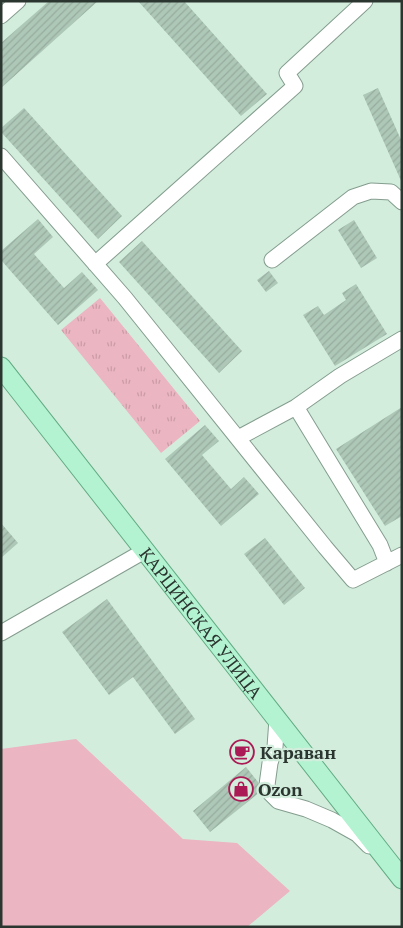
<svg xmlns="http://www.w3.org/2000/svg" width="403" height="928" font-family="'PT Serif',serif">
<defs>
<pattern id="park-tufts" width="24" height="20" patternUnits="userSpaceOnUse" patternTransform="scale(1.25)"><rect width="24" height="20" fill="#ebb5c1"/><path d="M3 7l-1-3M5 7V3M7 7l1-3M15 17l-1-3M17 17v-4M19 17l1-3" fill="none" stroke="#ca9ca6"/></pattern>
<pattern id="building-hatch" width="6" height="6" patternUnits="userSpaceOnUse" patternTransform="scale(1.25)"><rect width="6" height="6" fill="#aec8b8"/><path d="M-1 1l2-2M0 6l6-6M5 7l2-2" fill="none" stroke="#96ac9e"/></pattern>
</defs>
<rect width="100%" height="100%" fill="#d3eddd"/>
<path fill="#ebb5c1" d="M 76,739 L 183,839 L 237,843 L 290,891 L 247,927 L 1,927 L 1,749 Z"/>
<path fill="url(#park-tufts)" d="M 100,298 L 200,421 L 161,453 L 61,330 Z"/>
<path fill="url(#building-hatch)" d="M 49,1 L 98,1 L 1,88 L 1,43 Z
M 138,1 L 184,1 L 267,94 L 241,116 Z
M 378,88 L 402,142 L 402,183 L 363,95 Z
M 24,108 L 122,216 L 98,239 L 1,132 L 1,128 Z
M 38,219 L 53,237 L 34,254 L 64,288 L 82,272 L 98,290 L 58,325 L 1,260 L 1,251 Z
M 354,220 L 377,258 L 361,268 L 338,230 Z
M 142,241 L 242,351 L 219,373 L 119,262 Z
M 269,271 L 278,283 L 266,292 L 257,280 Z
M 356,284 L 387,334 L 335,366 L 303,315 L 318,306 L 324,315 L 346,300 L 342,293 Z
M 402,407 L 402,516 L 385,526 L 336,449 Z
M 205,425 L 219,441 L 202,455 L 231,489 L 244,477 L 259,494 L 221,526 L 165,459 Z
M 1,523 L 18,543 L 1,558 Z
M 265,538 L 305,588 L 284,605 L 244,554 Z
M 107,599 L 195,719 L 175,734 L 133,677 L 109,695 L 62,632 Z
M 246,767 L 258,782 L 260,792 L 210,832 L 193,811 Z"/>
<g fill="none" stroke-linecap="round" stroke-linejoin="round">
<g stroke="#849d8e" stroke-width="17">
<path id="minor" d="M 1,16 L 18,1
M 1,156 L 125,298 L 325,547 L 353,580 L 402,555
M 272,260 L 353,197 L 371,191 L 391,192 L 402,202
M 95,264 L 295,86 L 287,73 L 365,1
M 296,407 L 380,545 L 387,563
M 238,438 L 296,407 L 340,376 L 402,339
M 1,633 L 146,550
M 277,719 L 275,747 L 270,763 L 267,785 L 270,793 L 278,801 L 306,809 L 332,820 L 357,834 L 369,846"/>
</g>
<g stroke="#63ac84" stroke-width="21">
<g id="major">
<path id="s1" d="M 1,367 L 402,879"/>
</g>
</g>
<use href="#minor" stroke="#fff" stroke-width="15"/>
<use href="#major" stroke="#b3f3d1" stroke-width="19"/>
</g>
<defs>
<g id="cafe-ring" transform="scale(1.25)"><circle r="9.5" fill="#d3eddd" stroke="#ab1a54" stroke-width="1.5"/><path d="M-5.5-4.5H6V0H3Q3 3.5 0 3.5H-2.5Q-5.5 3.5-5.5 0ZM3-3.2v2h1.7v-2ZM-6 4.5H4V6H-6Z" fill="#ab1a54"/></g>
<g id="shop-ring" transform="scale(1.25)"><circle r="9.5" fill="#d3eddd" stroke="#ab1a54" stroke-width="1.5"/><path d="M-5-2.5h2.3a2.7 3.5 0 0 1 5.4 0H5L5.5 6h-11ZM-1.5-2.5h3a1.5 2.3 0 0 0-3 0Z" fill="#ab1a54"/></g>
</defs>
<g fill-rule="evenodd">
<use href="#cafe-ring" x="242" y="752"/>
<use href="#shop-ring" x="241" y="789"/>
</g>
<g text-anchor="middle" dominant-baseline="central" stroke-width="4.5" stroke-linejoin="round" paint-order="stroke">
<g font-size="18" fill="#2c3630" stroke="#d3eddd">
<text stroke="none"><textPath href="#s1" startOffset="325">КАРЦИНСКАЯ УЛИЦА</textPath></text>
</g>
<g font-size="18" font-weight="bold" fill="#2c3630" stroke="#d3eddd" text-anchor="start">
<text x="260" y="752">Караван</text>
<text x="258" y="789">Ozon</text>
</g>
</g>
<rect width="403" height="928" fill="none" stroke="#2c3630" stroke-width="5"/>
</svg>
